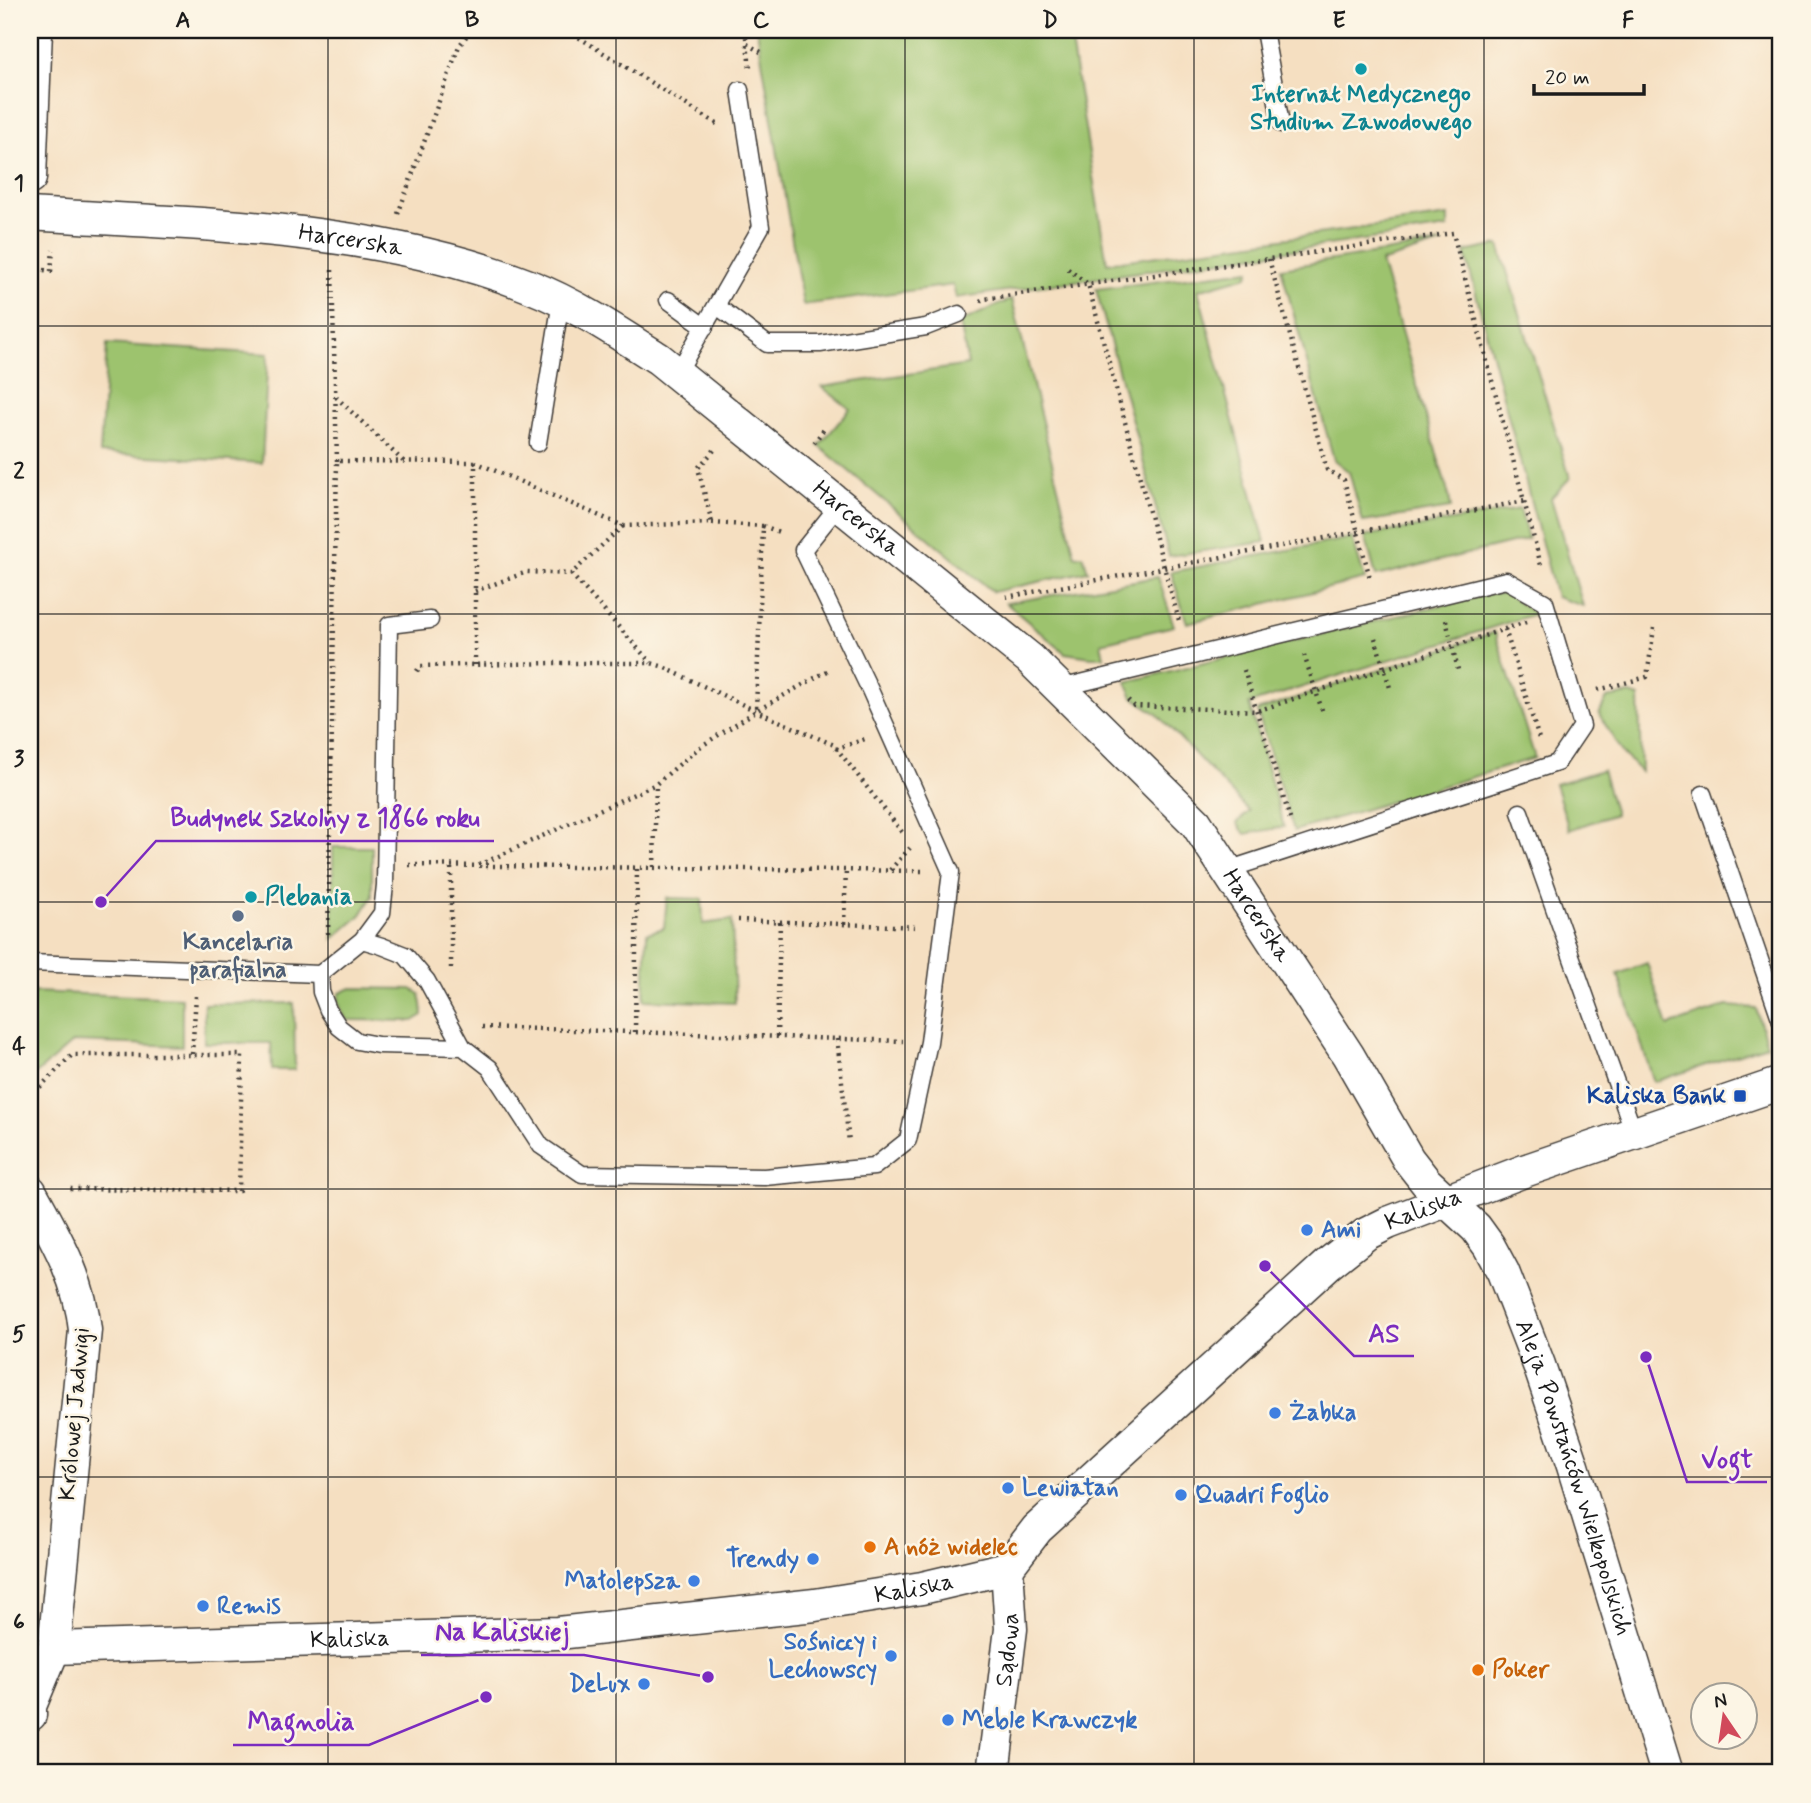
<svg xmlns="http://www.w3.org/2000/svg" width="1811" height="1803" font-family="Mynerve,sans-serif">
<rect width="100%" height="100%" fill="#fcf5e5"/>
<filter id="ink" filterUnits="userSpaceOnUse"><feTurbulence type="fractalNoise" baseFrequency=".0143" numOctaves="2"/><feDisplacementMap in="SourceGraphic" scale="14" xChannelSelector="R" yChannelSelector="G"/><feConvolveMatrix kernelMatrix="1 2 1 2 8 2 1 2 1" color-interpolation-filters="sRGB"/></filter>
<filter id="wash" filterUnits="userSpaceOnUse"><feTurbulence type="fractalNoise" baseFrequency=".00686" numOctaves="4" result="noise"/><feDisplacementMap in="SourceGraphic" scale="28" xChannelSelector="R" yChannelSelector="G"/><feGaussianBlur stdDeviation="1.57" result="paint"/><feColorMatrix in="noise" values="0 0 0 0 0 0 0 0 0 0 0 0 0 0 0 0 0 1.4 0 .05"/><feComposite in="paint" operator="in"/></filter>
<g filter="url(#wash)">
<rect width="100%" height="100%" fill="#f5dfc1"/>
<path fill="#9dc36e" stroke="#5c7045" stroke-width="2" d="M 757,30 L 1069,30 L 1107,263 L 1448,216 L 1448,228 L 956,298 L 953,285 L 803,305 Z
M 1442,243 L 1381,262 L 1449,496 L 1451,508 L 1363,522 L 1349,472 L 1334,460 L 1281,268 Z
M 1499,245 L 1570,478 L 1551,498 L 1583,606 L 1556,597 L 1465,252 Z
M 1250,270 L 1248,276 L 1198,290 L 1265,542 L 1169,556 L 1096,289 Z
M 1012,299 L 1075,556 L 1083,555 L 1088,571 L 993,592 L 819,446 L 850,409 L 822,387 L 968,365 L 960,322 Z
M 107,344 L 268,354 L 262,463 L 100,453 Z
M 1520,509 L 1528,539 L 1376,576 L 1365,536 Z
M 1352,538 L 1365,579 L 1187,623 L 1171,572 Z
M 1158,577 L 1174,626 L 1101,643 L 1104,657 L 1091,657 L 1065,653 L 1006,603 Z
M 1491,593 L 1505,593 L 1535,614 L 1249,704 L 1284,827 L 1245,834 L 1237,823 L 1249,811 L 1157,714 L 1133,697 L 1126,682 Z
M 1495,632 L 1535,758 L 1294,831 L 1257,711 Z
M 1630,694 L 1639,697 L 1641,772 L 1622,753 L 1599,714 L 1607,698 Z
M 1602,770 L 1615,814 L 1569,830 L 1555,784 Z
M 333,847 L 372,847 L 372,897 L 360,916 L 333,939 Z
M 667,898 L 702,899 L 703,924 L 732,920 L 735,1003 L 644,1000 L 647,933 L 664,928 Z
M 1647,963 L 1668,1026 L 1727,1006 L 1756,1008 L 1767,1045 L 1654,1082 L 1618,974 Z
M 351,988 L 412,989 L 420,994 L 422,1004 L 423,1015 L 413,1021 L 347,1020 C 341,1012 336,1003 340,993 Z
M 33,992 L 182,998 L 182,1046 L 73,1042 L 30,1079 L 30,1033 Z
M 294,1003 L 295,1070 L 272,1070 L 271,1043 L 204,1043 L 204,1004 Z"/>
</g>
<g filter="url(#ink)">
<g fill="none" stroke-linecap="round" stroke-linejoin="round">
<g stroke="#3d3935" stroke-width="19">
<path id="service" d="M 1264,30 L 1281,124
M 668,300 L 705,327
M 717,306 L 767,344 L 820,344 L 926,327 L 959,314
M 677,374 L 761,227 L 740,90
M 538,443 L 561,301
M 1060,688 L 1506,580 L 1545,602 L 1582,726 L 1557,763 L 1227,870
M 1703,794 L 1781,1021
M 1520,812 L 1634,1133
M 362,940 L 382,946 L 405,955 L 427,981 L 463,1047
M 30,963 L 320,974 L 362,940 L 382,913 L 385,885 L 389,625 L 430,620
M 320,974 L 321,992 L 328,1010 L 339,1027 L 357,1041 L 378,1045 L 463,1047 L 490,1068 L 541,1146 L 582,1174 L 764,1177 L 874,1167 L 908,1140 L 929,1042 L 951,872 L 870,690 L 803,550 L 839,505"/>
</g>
<g stroke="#3d3935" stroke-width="35">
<g id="minor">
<path d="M 30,178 L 36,30"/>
<path id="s1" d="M 30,214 C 195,225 372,224 529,286 C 575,304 617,332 659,359 L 1030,659 L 1196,823 L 1348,1055 L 1408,1159 L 1426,1182 L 1476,1228 L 1489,1246 L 1503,1272 L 1539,1365 L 1573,1466 L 1667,1773"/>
<path d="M 30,1191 C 54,1235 80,1278 85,1330 L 54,1648 L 30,1706 L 30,1715"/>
<path id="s2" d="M 54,1648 L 558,1633 L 815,1605 L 922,1588 L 1007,1568 L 1037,1529 L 1328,1264 L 1366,1234 L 1388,1223 L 1524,1171 L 1781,1083"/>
<path id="s3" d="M 993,1773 L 1011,1629 L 1007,1568"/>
</g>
</g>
<path stroke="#3d3935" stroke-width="4.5" stroke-dasharray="2 5" stroke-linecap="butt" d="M 567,30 L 717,124
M 745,30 L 750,67
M 747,44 L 761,52
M 398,214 L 459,46 L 471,30
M 1269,259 L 1327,470 L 1344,480 L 1370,578
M 30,268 L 51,271 L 53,250
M 1068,269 L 1088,284 L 1162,560 L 1180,624
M 332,270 L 337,461
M 980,301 L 984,299 L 1453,233 L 1542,569
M 336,397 L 403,461
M 814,443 L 824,429
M 475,462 L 623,526 L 712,523 L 698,468 L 717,447
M 712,523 L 763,526 L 756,710
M 763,526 L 782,533
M 571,574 L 651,663
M 475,591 L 527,572 L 571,574 L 623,526
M 1006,597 L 1525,501
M 1446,620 L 1458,670
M 1505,629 L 1540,742
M 1375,638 L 1391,691
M 1304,655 L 1323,713
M 1244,670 L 1291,822
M 417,671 L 420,666 L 554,663 L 651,663 L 661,666 L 756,711 L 834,745 L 902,832
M 1598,690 L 1647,677 L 1654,628
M 1128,700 L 1134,706 L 1257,711 L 1526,622
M 836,749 L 865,739
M 409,865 L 922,871
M 479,865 L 656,784
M 654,867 L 656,784 L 700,747 L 756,711 L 831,669
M 890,870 L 910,848
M 738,920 L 918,927
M 844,924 L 846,870
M 328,934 L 337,461 L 475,462 L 475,665
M 451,968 L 451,865
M 482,1027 L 903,1041
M 635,1032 L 637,868
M 777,1036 L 780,922
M 837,1039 L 849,1142
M 192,1054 L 196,996
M 30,1097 L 72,1055 L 242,1055 L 239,1191 L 69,1189"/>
<use href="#service" stroke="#fff" stroke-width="16"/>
<use href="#minor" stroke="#fff" stroke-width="32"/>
</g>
</g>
<path fill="none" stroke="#1c1c1c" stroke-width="2" stroke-opacity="0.55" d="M 328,30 L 328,1773M 616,30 L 616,1773M 905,30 L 905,1773M 1194,30 L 1194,1773M 1484,30 L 1484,1773M 30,326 L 1781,326M 30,614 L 1781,614M 30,902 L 1781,902M 30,1189 L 1781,1189M 30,1477 L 1781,1477"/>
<g fill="#0f9aa8" stroke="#fcf5e5" stroke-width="2.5">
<circle cx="1361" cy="69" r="7"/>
<circle cx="251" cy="897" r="7"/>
</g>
<circle fill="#5c6f8a" stroke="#fcf5e5" stroke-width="2.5" cx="238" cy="916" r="7"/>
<rect fill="#1a4fb4" stroke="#fcf5e5" stroke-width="2.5" x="1733" y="1089" width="14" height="14" rx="3.5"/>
<g fill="#3f7fe0" stroke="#fcf5e5" stroke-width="2.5">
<circle cx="1307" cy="1230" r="7"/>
<circle cx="1275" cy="1413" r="7"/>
<circle cx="1008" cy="1488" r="7"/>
<circle cx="1181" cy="1495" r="7"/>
<circle cx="813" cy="1559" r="7"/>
<circle cx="694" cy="1581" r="7"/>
<circle cx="203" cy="1606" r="7"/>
<circle cx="891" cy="1656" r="7"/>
<circle cx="644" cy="1684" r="7"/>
<circle cx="948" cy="1720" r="7"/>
</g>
<g fill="#e8710a" stroke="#fcf5e5" stroke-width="2.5">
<circle cx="870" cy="1547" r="7"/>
<circle cx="1478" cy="1670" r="7"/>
</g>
<g text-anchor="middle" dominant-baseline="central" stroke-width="5" stroke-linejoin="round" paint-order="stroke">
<g font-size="24" font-weight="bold" fill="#0d838f" stroke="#fcf5e5">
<text x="1361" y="94">Internat Medycznego<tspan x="1361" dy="28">Studium Zawodowego</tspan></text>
<text x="265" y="897" text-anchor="start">Plebania</text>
</g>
<g font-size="24" fill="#1c1c1c" stroke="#fcf5e5">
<text stroke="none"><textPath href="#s1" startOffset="322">Harcerska</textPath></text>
<text stroke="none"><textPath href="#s1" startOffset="910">Harcerska</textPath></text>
<text stroke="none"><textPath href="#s1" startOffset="1477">Harcerska</textPath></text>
<text stroke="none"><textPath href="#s2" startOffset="1512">Kaliska</textPath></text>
<text transform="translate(75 1414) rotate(-85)">Królowej Jadwigi</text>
<text stroke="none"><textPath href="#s1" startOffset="2130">Aleja Powstańców Wielkopolskich</textPath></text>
<text stroke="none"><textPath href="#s2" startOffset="863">Kaliska</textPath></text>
<text stroke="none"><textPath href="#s2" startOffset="296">Kaliska</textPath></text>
<text stroke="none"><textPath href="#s3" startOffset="124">Sądowa</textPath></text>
</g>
<g font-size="24" font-weight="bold" fill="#4e5e75" stroke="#fcf5e5">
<text x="238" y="942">Kancelaria<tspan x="238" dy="28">parafialna</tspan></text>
</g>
<g font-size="24" font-weight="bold" fill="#164399" stroke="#fcf5e5" text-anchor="end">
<text x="1726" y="1096">Kaliska Bank</text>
</g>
<g font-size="24" font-weight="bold" fill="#366cbe" stroke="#fcf5e5" text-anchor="start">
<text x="1321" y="1230">Ami</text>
<text x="1289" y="1413">Żabka</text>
<text x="1022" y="1488">Lewiatan</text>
<text x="1195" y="1495">Quadri Foglio</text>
<text x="799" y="1559" text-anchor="end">Trendy</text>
<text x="680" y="1581" text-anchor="end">Małolepsza</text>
<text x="217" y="1606">Remis</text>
<text x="877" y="1642" text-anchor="end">Sośniccy i<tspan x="877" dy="28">Lechowscy</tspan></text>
<text x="630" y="1684" text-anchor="end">DeLux</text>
<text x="962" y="1720">Meble Krawczyk</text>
</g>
<g font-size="24" font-weight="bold" fill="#c56008" stroke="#fcf5e5" text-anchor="start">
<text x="884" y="1547">A nóż widelec</text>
<text x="1492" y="1670">Poker</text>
</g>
</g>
<path fill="none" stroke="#7b2cbf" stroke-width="2.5" d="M101 902L156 841H494M1265 1266L1354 1356H1414M1646 1357L1687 1482H1767M708 1677L584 1655H421M486 1697L369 1745H233"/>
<g fill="#7b2cbf" stroke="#fcf5e5" stroke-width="2.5">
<circle cx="101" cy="902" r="7"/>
<circle cx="1265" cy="1266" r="7"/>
<circle cx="1646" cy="1357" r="7"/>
<circle cx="708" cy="1677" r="7"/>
<circle cx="486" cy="1697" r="7"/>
</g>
<g font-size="26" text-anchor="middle" font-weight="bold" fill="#7b2cbf" stroke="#fcf5e5" stroke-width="5" stroke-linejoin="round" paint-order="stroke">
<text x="325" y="826">Budynek szkolny z 1866 roku</text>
<text x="1384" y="1342">AS</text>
<text x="1727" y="1468">Vogt</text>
<text x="502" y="1640">Na Kaliskiej</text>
<text x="301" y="1730">Magnolia</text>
</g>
<rect width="1811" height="1803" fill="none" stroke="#fcf5e5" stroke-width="77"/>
<g transform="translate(1724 1716) rotate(347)"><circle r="33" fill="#fcf5e5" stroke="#a29e95" stroke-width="2"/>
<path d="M0-5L12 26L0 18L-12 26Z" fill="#d1495b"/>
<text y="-10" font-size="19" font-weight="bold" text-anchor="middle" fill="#1c1c1c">N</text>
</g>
<path d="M1534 84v10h110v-10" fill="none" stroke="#1c1c1c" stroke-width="3.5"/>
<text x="1545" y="84" font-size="21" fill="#1c1c1c" stroke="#fcf5e5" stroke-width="5" paint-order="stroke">20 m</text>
<rect x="38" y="38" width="1734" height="1726" fill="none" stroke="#1c1c1c" stroke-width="2.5"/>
<g font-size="23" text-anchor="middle" font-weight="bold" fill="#1c1c1c">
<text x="183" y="27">A</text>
<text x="472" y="27">B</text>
<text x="761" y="27">C</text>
<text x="1050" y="27">D</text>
<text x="1339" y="27">E</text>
<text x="1628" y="27">F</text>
<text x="19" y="190">1</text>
<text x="19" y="478">2</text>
<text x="19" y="766">3</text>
<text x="19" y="1053">4</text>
<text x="19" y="1341">5</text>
<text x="19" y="1629">6</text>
</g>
</svg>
